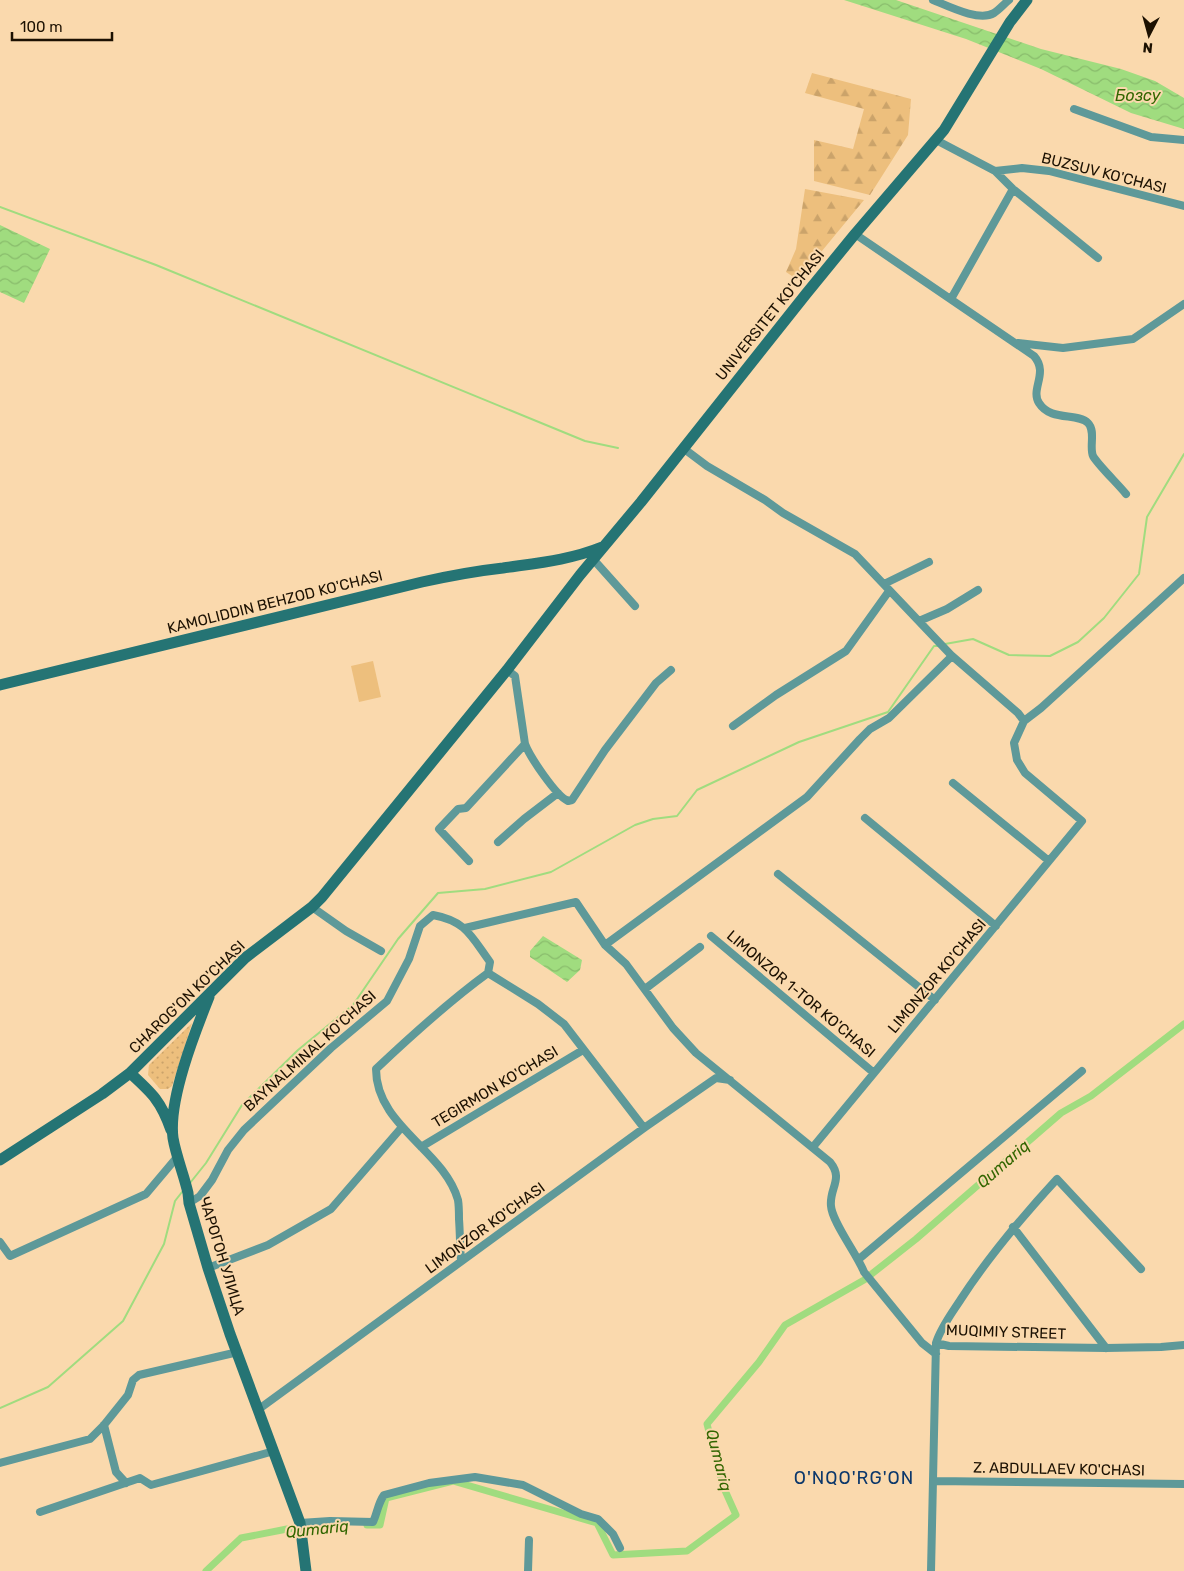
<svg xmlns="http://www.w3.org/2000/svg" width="1184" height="1571" font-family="Rubik,sans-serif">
<defs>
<pattern id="grass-dots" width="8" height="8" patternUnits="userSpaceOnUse" patternTransform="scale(1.25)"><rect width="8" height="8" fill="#edbf7d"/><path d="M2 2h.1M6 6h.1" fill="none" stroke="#cba36a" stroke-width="1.8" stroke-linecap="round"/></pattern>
<pattern id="forest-firs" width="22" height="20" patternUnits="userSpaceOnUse" patternTransform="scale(1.25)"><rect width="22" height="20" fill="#edbf7d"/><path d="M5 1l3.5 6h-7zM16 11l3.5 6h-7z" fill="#cba36a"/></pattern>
<pattern id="water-waves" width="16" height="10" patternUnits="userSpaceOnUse" patternTransform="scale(1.25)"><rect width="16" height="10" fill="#a0dc7f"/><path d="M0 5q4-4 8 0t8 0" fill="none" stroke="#89bc6c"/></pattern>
</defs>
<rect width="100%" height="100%" fill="#fad9ad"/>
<path fill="url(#grass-dots)" d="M 192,1023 L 172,1086 L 168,1089 L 160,1089 L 148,1075 L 149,1065 Z"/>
<path fill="url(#forest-firs)" d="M 812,73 L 911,99 L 908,135 L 870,195 L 814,181 L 814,140 L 853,149 L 864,109 L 805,93 Z
M 805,189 L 864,200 L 798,280 L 786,272 L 796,249 Z"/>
<path fill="#edbf7d" d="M 373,661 L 381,697 L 359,702 L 351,666 Z"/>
<path fill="url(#water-waves)" d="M 844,0 L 896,0 L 1041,49 L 1121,69 L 1155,81 L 1184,98 L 1184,129 L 1131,113 L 1041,69 L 966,39 Z
M 0,225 L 50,249 L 24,303 L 0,292 Z
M 543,936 L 582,960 L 580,970 L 567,982 L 530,957 L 530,951 Z"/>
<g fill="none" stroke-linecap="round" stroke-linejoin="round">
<path stroke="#a0dc7f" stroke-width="2" d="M 0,207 L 156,265 L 585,441 L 618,448
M 945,644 L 973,639 L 1009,655 L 1050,656 L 1078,642 L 1104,618 L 1139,574 L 1147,517 L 1184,454
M 190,1183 L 206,1163 L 242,1105 L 298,1050 L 353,1005 L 398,939 L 438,893 L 485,889 L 551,872 L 635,825 L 653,819 L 677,816 L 697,790 L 799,742 L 888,712 L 934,646 L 938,646
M 0,1408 L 48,1387 L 123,1321 L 164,1244 L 175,1201 L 182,1192"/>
<path stroke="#a0dc7f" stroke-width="7" d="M 367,1525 L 380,1525 L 386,1498 L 453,1481 L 597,1523 L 613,1555 L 687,1551 L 736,1515 L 723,1486 L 707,1424 L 759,1362 L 785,1325 L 864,1280 L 916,1239 L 1061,1113 L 1091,1096 L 1184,1024
M 206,1571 L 241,1538 L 287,1529 L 329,1525"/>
<path stroke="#5e9999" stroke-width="8" d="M 933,0 C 948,6 979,22 994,13 C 999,10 1004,4 1009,0
M 1074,109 L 1151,137 L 1184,140
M 936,140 L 995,171 L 1022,168 L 1049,171 L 1184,206
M 995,171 L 1013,189 L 1098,258
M 855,234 L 1034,356 C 1049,373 1030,389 1039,403 C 1051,422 1077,412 1088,423 C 1096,431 1089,447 1093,456 C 1098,465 1119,485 1126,494
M 951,299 L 1013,189
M 1018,343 L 1063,348 L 1133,339 L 1184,304
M 683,448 L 707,466 L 765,500 L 783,513 L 855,554 L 951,655 L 1018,713 L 1024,721
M 593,559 L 635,606
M 884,584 L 929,562
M 919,621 L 947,609 L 978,590
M 507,670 L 515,676 L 525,744 C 530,757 556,796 568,801 L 572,800 L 605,750 L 656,683 L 671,670
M 733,726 L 776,695 L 846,651 L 889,591
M 953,783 L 1049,861
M 865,818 L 996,926
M 498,842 L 524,819 L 558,793
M 469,861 L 439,829 L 458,809 L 466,808 L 525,744
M 778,874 L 935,1000
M 312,907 L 346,931 L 381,951
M 465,928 L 576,902 L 605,945 L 626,964 L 673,1028 L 696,1053 L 830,1162 C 844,1179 829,1188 831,1206 C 832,1222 857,1254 864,1272 L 922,1343 L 936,1354
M 711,936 L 874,1073
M 605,945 L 807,797 L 860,739 L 870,729 L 889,718 L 952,656
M 488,973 L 538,1004 L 564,1024 L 644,1128
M 645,989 L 700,947
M 421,1147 L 583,1050
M 813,1147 L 1082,821 L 1025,773 L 1017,760 L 1014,743 L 1024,721 L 1041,708 L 1184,578
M 189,1203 L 200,1196 L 212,1180 L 228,1150 L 244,1130 L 331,1048 L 387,1001 L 409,959 L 420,926 L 433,915 C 466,921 471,936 490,962 L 488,973 C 448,1002 412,1035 376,1069 C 376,1126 444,1150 458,1200 C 459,1206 459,1213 459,1219 C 460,1233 460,1247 461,1261
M 1013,1227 L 1106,1348
M 0,1242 L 10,1256 L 146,1194 L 178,1156
M 859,1259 L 1082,1071
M 208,1268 L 268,1245 L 331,1209 L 402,1127
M 936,1343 L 949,1346 L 1106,1348 L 1161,1347 L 1184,1345
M 259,1409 L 644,1128 L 716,1078 L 730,1080
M 104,1425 L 116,1472 L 126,1483
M 0,1463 L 90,1439 L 104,1425 L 128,1395 L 133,1380 L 139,1375 L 238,1352
M 934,1481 L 1184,1484
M 40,1512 L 140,1478 L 151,1485 L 274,1451
M 300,1523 L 330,1521 L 373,1522 C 377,1514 378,1503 384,1495 L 429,1483 L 475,1477 L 523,1485 L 581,1514 L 598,1519 L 613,1534 L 620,1548
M 528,1571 L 529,1540
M 931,1571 L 936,1343 C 941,1327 952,1313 961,1299 C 989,1256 1022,1217 1057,1179 L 1141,1269"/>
<path stroke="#257474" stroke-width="11" d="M 0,685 L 422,582 C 449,576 476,571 503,568 C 537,563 570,560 602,547
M 209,997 C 195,1032 168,1100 173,1138 C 176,1156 184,1175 188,1193 L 189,1203 L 208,1268 L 230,1334 L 300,1523 L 306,1571
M 130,1073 C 152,1093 161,1101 171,1130
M 0,1160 L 102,1094 L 130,1073 L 245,958 L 312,907 L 322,897 L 507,670 L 580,575 L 641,502 L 806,294 L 855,234 L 944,130 L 1010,22 L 1027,0"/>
</g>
<g text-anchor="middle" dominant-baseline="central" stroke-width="4" stroke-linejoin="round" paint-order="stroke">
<g font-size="15" fill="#1c1102" stroke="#fad9ad">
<text transform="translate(1104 173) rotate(14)">BUZSUV KO'CHASI</text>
<text transform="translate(770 315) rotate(-51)">UNIVERSITET KO'CHASI</text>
<text transform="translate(275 602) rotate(-14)">KAMOLIDDIN BEHZOD KO'CHASI</text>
<text transform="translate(937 976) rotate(-50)">LIMONZOR KO'CHASI</text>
<text transform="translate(801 994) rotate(40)">LIMONZOR 1-TOR KO'CHASI</text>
<text transform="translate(187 997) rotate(-44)">CHAROG'ON KO'CHASI</text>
<text transform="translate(310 1051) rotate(-42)">BAYNALMINAL KO'CHASI</text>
<text transform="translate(495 1087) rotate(-31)">TEGIRMON KO'CHASI</text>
<text transform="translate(485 1228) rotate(-36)">LIMONZOR KO'CHASI</text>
<text transform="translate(222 1256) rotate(73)">ЧАРОГОН УЛИЦА</text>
<text transform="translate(1006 1332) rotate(2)">MUQIMIY STREET</text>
<text transform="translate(1059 1469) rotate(1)">Z. ABDULLAEV KO'CHASI</text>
</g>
<g font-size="16" font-style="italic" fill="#326600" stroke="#fad9ad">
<text x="1138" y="95">Бозсу</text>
<text transform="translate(1003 1164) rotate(-41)">Qumariq</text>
<text transform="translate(719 1460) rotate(76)">Qumariq</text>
<text transform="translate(317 1529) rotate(-6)">Qumariq</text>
</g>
<g font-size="18" letter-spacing="1" fill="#0c386b" stroke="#fad9ad">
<text x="854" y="1478">O'NQO'RG'ON</text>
</g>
</g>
<g transform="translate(1149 35) rotate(186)" stroke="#fad9ad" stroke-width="4" paint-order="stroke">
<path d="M0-4L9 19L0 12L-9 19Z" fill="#1c1102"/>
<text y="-8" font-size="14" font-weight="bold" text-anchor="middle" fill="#1c1102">N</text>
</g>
<path d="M12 32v8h100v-8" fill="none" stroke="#1c1102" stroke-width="2.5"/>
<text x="20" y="32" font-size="15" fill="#1c1102" stroke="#fad9ad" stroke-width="4" paint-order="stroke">100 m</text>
</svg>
